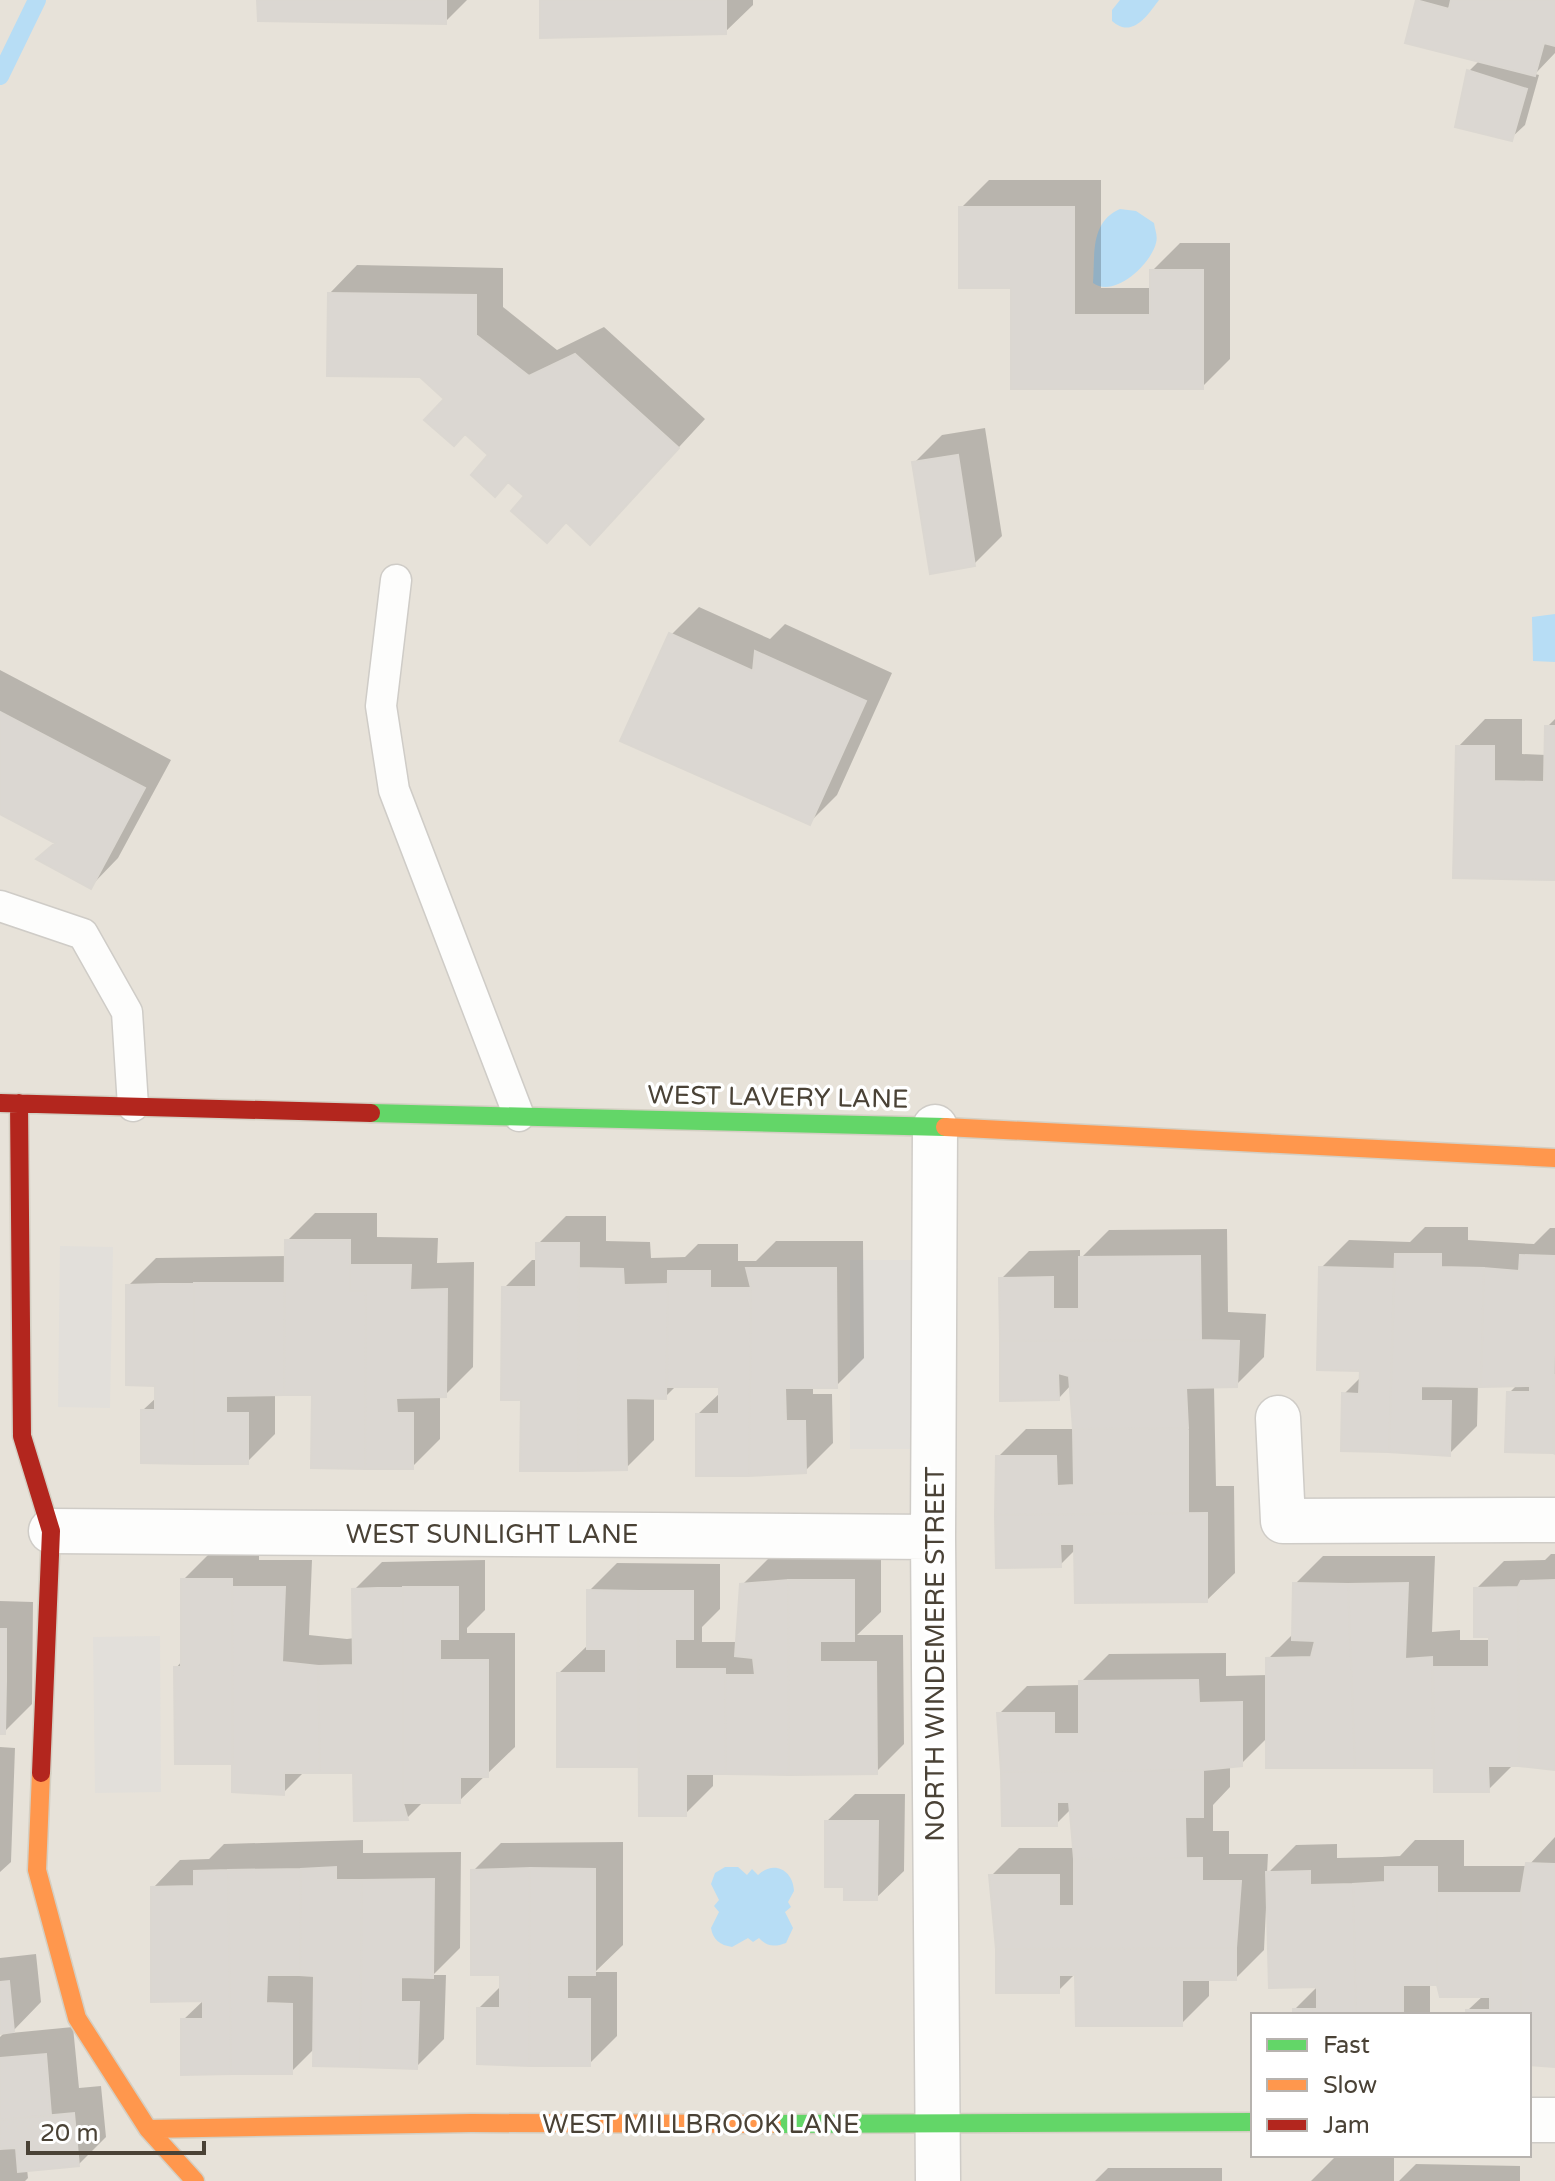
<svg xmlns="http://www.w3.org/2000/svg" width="1555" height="2181" font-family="'Varela Round',sans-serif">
<rect width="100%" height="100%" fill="#f2f0ec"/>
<path fill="#e7e2d9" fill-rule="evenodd" d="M 0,0 L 1555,0 L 1555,2181 L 0,2181 ZM 1253,2015 L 1529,2015 L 1529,2155 L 1253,2155 Z"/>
<path fill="#e2dfda" d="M 60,1246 L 113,1247 L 110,1408 L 58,1407 Z
M 850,1260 L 916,1260 L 916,1449 L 850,1449 Z
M 160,1636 L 161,1792 L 95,1793 L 93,1637 Z"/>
<path fill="#b7ddf5" d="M 1120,0 L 1159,0 C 1147,16 1132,39 1112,21 L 1112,10 Z
M 1120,209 L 1136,211 L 1154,223 C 1155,230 1158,236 1156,243 C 1151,264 1114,299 1093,283 C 1095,254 1090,222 1120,209 Z
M 1555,614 L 1555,662 L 1533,661 L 1532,617 Z
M 725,1867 L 738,1867 L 747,1875 L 752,1869 L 758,1875 C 774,1860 793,1870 794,1891 L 788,1902 L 791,1907 L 785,1912 L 793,1928 L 786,1943 C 775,1947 767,1947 759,1938 L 753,1942 L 748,1938 L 732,1947 C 720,1945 713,1940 711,1928 L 719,1912 L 714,1906 L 719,1900 L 711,1884 L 715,1873 Z"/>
<path fill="#0003" d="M 259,0 L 467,0 L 445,22 Z
M 542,0 L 753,0 L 753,5 L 725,32 Z
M 1419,0 L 1555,0 L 1555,53 L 1535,74 L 1539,75 L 1525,125 L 1511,138 L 1469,71 L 1480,60 Z
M 989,180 L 1101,180 L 1101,288 L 1152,288 L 1152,271 L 1180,243 L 1230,243 L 1230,359 L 1202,387 L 1013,286 L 961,208 Z
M 357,265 L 503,268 L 503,307 L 557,350 L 604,327 L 705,419 L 617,514 L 566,520 L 526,496 L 447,399 L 330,293 Z
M 985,428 L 1002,536 L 974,564 L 914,463 L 942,435 Z
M 699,607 L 770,639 L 785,624 L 892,673 L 837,795 L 809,823 L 671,635 Z
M 0,670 L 171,760 L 118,858 L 91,886 L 57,842 L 0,812 Z
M 1485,719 L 1522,719 L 1522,754 L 1546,755 L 1547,727 L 1555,719 L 1555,878 L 1458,747 Z
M 315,1213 L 377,1213 L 377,1237 L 438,1238 L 437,1263 L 474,1262 L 473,1367 L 445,1395 L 440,1395 L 440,1439 L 412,1467 L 314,1393 L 275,1393 L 275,1434 L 247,1462 L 143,1410 L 157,1397 L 157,1384 L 128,1286 L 156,1258 L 287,1256 L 287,1241 Z
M 566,1216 L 606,1216 L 606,1241 L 650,1242 L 651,1258 L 685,1257 L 698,1244 L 738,1244 L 738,1261 L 756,1261 L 776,1241 L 863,1241 L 864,1358 L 836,1386 L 813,1386 L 813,1394 L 832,1394 L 833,1443 L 805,1471 L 698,1414 L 721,1392 L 721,1385 L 677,1385 L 665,1397 L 654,1397 L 654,1440 L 626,1468 L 522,1469 L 523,1398 L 504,1288 L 532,1260 L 538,1260 L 538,1244 Z
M 1425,1227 L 1468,1227 L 1468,1240 L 1534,1244 L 1550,1228 L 1555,1228 L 1555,1452 L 1507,1451 L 1509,1393 L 1518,1384 L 1478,1384 L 1477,1426 L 1449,1454 L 1343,1449 L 1344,1394 L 1361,1377 L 1362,1369 L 1321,1268 L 1349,1240 L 1410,1242 Z
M 1227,1229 L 1228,1312 L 1266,1314 L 1264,1357 L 1236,1385 L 1214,1386 L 1216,1486 L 1234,1486 L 1235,1573 L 1207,1600 L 1076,1549 L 1060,1565 L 998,1566 L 998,1457 L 1026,1429 L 1073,1429 L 1071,1385 L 1059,1398 L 1001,1279 L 1029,1251 L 1080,1250 L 1080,1259 L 1109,1230 Z
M 211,1552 L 259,1552 L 259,1560 L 312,1560 L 309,1635 L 347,1639 L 355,1638 L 354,1590 L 382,1562 L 485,1560 L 485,1610 L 467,1628 L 467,1633 L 515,1633 L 515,1747 L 459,1801 L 424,1801 L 407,1818 L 355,1771 L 305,1771 L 283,1793 L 235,1762 L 176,1668 L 183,1660 L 183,1580 Z
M 881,1553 L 881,1612 L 857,1635 L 903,1635 L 904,1744 L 876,1772 L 713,1772 L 713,1786 L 685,1814 L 640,1765 L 559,1765 L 559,1673 L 587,1646 L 589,1591 L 617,1563 L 720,1564 L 720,1609 L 702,1627 L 702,1642 L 738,1642 L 742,1585 L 770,1557 Z
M 1551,1554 L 1555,1554 L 1555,1768 L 1513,1765 L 1488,1790 L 1435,1766 L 1268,1766 L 1268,1737 L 1241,1764 L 1230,1765 L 1230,1787 L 1213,1805 L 1213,1831 L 1229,1831 L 1229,1854 L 1268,1854 L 1267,1874 L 1296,1845 L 1337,1844 L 1337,1858 L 1382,1857 L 1400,1856 L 1415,1840 L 1464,1840 L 1464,1866 L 1528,1866 L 1555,1837 L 1555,2065 L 1529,2063 L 1529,2015 L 1468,2015 L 1468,2010 L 1484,1995 L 1439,1983 L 1430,1983 L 1430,2015 L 1295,2015 L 1295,2009 L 1319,1985 L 1269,1908 L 1266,1908 L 1264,1950 L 1236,1978 L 1209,1978 L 1209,1996 L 1181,2024 L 1077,1972 L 1058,1991 L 998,1949 L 991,1876 L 1019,1848 L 1075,1848 L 1071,1809 L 1056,1824 L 999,1714 L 1027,1686 L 1081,1685 L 1081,1682 L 1109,1654 L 1226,1653 L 1226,1676 L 1268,1675 L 1268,1659 L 1294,1633 L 1295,1584 L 1323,1556 L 1435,1556 L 1432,1632 L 1460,1630 L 1460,1640 L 1491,1640 L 1476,1589 L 1504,1561 L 1545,1560 Z
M 0,1601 L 33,1602 L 32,1704 L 4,1732 L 0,1732 Z
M 0,1747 L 15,1748 L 11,1862 L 0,1872 Z
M 855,1794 L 905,1794 L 904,1871 L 876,1898 L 846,1885 L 827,1821 Z
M 363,1840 L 363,1853 L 461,1852 L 460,1948 L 433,1975 L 446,1975 L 444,2039 L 416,2067 L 316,2047 L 291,2072 L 183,2020 L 205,1999 L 153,1888 L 180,1860 L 209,1859 L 224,1844 Z
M 623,1842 L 623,1945 L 595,1972 L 617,1972 L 617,2036 L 589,2064 L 479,2008 L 502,1985 L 502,1972 L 473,1871 L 501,1843 Z
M 36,1954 L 41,2002 L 11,2033 L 73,2027 L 79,2088 L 101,2086 L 106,2137 L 79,2164 L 27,2169 L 28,2178 L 25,2181 L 0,2181 L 0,2037 L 6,2031 L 0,2032 L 0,1958 Z
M 1337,2155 L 1394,2155 L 1394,2181 L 1311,2181 Z
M 1416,2164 L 1520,2166 L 1520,2181 L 1399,2181 Z
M 1108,2168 L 1222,2168 L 1222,2181 L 1095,2181 Z"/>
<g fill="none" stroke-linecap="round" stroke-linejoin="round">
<path stroke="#b7ddf5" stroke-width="18" d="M 0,76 L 37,0"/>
</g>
<path fill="#dbd7d2" stroke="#dbd7d1" stroke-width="2" d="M 257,0 L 446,0 L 446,24 L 258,21 Z
M 540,0 L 726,0 L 726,34 L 540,38 Z
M 1416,0 L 1449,9 L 1451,0 L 1555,0 L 1555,46 L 1544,43 L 1535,76 L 1405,43 Z
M 1467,70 L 1527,89 L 1512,141 L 1455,127 Z
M 959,207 L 1074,207 L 1074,315 L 1150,315 L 1150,270 L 1203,270 L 1203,389 L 1011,389 L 1011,288 L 959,288 Z
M 328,293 L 476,295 L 476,335 L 529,376 L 575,354 L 679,448 L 590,545 L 566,522 L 547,543 L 511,511 L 524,496 L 508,482 L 495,497 L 471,475 L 488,455 L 465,434 L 454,446 L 424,420 L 444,399 L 420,377 L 327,376 Z
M 958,455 L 975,566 L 930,574 L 912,462 Z
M 669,633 L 753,671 L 755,651 L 866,701 L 810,825 L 620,741 Z
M 0,712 L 145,788 L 91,889 L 36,859 L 55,843 L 0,814 Z
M 1545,726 L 1555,726 L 1555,880 L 1453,878 L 1456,746 L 1494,746 L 1494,781 L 1544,782 Z
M 285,1240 L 350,1240 L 350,1291 L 366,1291 L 365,1469 L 311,1468 L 312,1395 L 284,1395 Z
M 536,1243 L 579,1243 L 578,1471 L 520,1471 L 521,1400 L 501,1400 L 502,1287 L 536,1287 Z
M 1395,1254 L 1441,1254 L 1441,1267 L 1484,1268 L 1481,1387 L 1421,1386 L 1421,1401 L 1451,1401 L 1450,1456 L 1389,1452 Z
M 1520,1255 L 1555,1256 L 1553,1453 L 1505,1452 L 1507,1392 L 1530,1392 L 1530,1386 L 1481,1387 L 1484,1268 L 1519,1271 Z
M 1200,1256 L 1201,1340 L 1000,1341 L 999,1278 L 1053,1277 L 1053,1309 L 1079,1309 L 1079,1257 Z
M 350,1265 L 411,1265 L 410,1290 L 447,1289 L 446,1397 L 396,1398 L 397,1413 L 413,1413 L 413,1469 L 365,1469 L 366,1291 L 350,1291 Z
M 1319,1267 L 1394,1269 L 1389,1452 L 1341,1451 L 1342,1393 L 1359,1394 L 1360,1371 L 1317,1370 Z
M 579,1268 L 623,1269 L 624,1285 L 668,1284 L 666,1399 L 626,1398 L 627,1470 L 578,1471 Z
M 746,1268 L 836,1268 L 837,1388 L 785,1388 L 786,1421 L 805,1421 L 806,1473 L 749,1476 L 751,1288 Z
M 668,1271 L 710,1271 L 710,1288 L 751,1288 L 749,1476 L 696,1476 L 696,1414 L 719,1414 L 719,1387 L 667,1387 Z
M 194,1283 L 194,1464 L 141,1463 L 141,1410 L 155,1410 L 155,1386 L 126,1385 L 126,1285 Z
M 194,1283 L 285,1283 L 284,1395 L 226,1396 L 226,1413 L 248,1413 L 248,1464 L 194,1464 Z
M 1201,1340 L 1239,1341 L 1237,1387 L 1186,1388 L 1188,1428 L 1073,1429 L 1069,1376 L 1058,1373 L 1059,1400 L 1000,1401 L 1000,1341 Z
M 1555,1374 L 1555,1454 L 1553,1453 Z
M 1188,1428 L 1188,1513 L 995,1515 L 996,1456 L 1056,1456 L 1057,1486 L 1074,1485 L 1073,1429 Z
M 1207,1513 L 1207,1602 L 1075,1603 L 1074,1544 L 1060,1544 L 1061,1567 L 996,1568 L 995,1515 Z
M 181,1579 L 232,1579 L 233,1764 L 175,1764 L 174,1667 L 181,1667 Z
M 788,1580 L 789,1775 L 726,1774 L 725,1675 L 755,1675 L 753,1658 L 735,1656 L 740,1584 Z
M 788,1580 L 854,1580 L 854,1641 L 820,1641 L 820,1662 L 876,1662 L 877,1774 L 789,1775 Z
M 1555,1580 L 1555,1770 L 1519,1766 L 1518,1587 L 1521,1581 Z
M 1293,1583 L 1348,1584 L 1355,1768 L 1266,1768 L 1266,1658 L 1311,1657 L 1315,1641 L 1292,1640 Z
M 1408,1583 L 1405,1659 L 1432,1657 L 1433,1768 L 1355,1768 L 1348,1584 Z
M 232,1587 L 285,1587 L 282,1662 L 318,1666 L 320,1773 L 284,1773 L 284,1795 L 232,1792 Z
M 403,1587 L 403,1803 L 408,1820 L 354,1821 L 353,1773 L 320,1773 L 318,1666 L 353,1665 L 352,1589 Z
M 403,1587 L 458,1587 L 458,1639 L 440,1639 L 440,1660 L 488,1660 L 488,1777 L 460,1777 L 460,1803 L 403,1803 Z
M 1518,1587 L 1519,1766 L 1488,1766 L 1489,1792 L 1434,1792 L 1433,1667 L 1489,1667 L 1489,1637 L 1474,1637 L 1474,1588 Z
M 587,1590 L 638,1591 L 638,1767 L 557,1767 L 557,1673 L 606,1673 L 606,1649 L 587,1649 Z
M 638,1591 L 693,1591 L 693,1639 L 675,1639 L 675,1669 L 725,1669 L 726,1774 L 686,1774 L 686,1816 L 639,1816 Z
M 0,1629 L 6,1629 L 6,1681 L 0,1681 Z
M 1198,1680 L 1199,1703 L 1242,1702 L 1242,1766 L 1203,1770 L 1001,1772 L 997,1713 L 1054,1713 L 1054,1734 L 1079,1734 L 1079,1681 Z
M 0,1681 L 6,1681 L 5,1734 L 0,1734 Z
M 1203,1770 L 1203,1817 L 1185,1817 L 1186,1858 L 1074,1859 L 1069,1802 L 1057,1802 L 1057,1826 L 1002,1826 L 1001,1772 Z
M 825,1821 L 878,1821 L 877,1900 L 844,1900 L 844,1887 L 825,1887 Z
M 1202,1858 L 1202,1881 L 1241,1881 L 1236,1948 L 996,1949 L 989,1875 L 1059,1875 L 1059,1906 L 1074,1906 L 1074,1859 Z
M 1526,1863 L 1555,1864 L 1555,2067 L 1529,2065 L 1529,2015 L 1521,2015 L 1521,1893 Z
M 336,1867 L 336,1880 L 362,1880 L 360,2067 L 313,2066 L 314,1976 L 300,1975 L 301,1869 Z
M 1385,1867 L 1437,1867 L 1437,1985 L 1403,1985 L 1403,2015 L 1356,2015 L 1353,1884 L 1385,1882 Z
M 530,1868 L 529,2066 L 477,2064 L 477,2008 L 500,2008 L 500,1975 L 471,1975 L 471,1870 Z
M 530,1868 L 595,1869 L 595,1975 L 567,1975 L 567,1999 L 590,1999 L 590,2066 L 529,2066 Z
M 301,1869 L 300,1975 L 267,1975 L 266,2003 L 292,2004 L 292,2074 L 231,2074 L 228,1870 Z
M 228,1870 L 231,2074 L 181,2075 L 181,2019 L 203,2019 L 203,2001 L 151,2002 L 151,1887 L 194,1886 L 194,1871 Z
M 1310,1871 L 1310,1885 L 1353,1884 L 1356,2015 L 1293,2015 L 1293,2009 L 1317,2009 L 1317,1987 L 1269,1988 L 1266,1872 Z
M 434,1879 L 433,1978 L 401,1977 L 401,2002 L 419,2002 L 417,2069 L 360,2067 L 362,1880 Z
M 1437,1893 L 1521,1893 L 1521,2015 L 1466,2015 L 1466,2010 L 1490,2010 L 1490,1997 L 1440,1997 L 1437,1985 Z
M 1236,1948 L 1236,1980 L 1182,1980 L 1182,2026 L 1076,2026 L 1075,1975 L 1059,1975 L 1059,1993 L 996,1993 L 996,1949 Z
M 9,1981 L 14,2032 L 0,2034 L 0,1982 Z
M 46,2054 L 51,2115 L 0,2120 L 0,2058 Z
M 74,2113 L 79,2166 L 18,2172 L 16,2148 L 0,2149 L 0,2120 Z"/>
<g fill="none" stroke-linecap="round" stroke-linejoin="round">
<g stroke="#cfccc7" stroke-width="33">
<path id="lane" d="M 396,580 L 381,706 L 394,790 L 519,1116
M 0,906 L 83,934 L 127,1012 L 133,1106"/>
</g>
<g stroke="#cfccc7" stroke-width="47">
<path id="street" d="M 935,1127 L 933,1537 L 938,2181
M 1278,1418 L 1283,1521 L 1555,1520
M 51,1531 L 933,1537
M 1529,2120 L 1555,2120"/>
</g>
<g stroke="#d4cfc3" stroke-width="21">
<path id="fast" d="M 371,1113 L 945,1127
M 772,2124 L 1253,2122"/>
</g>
<g stroke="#d4cfc3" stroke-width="21">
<path id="slow" d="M 945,1127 L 1555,1158
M 41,1773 L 37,1870 L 77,2018 L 148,2129 L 195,2181
M 148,2129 L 471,2123 L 772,2124"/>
</g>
<g stroke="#d4cfc3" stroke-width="21">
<path id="jam" d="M 0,1103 L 371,1113
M 19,1103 L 22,1436 L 51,1531 L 41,1773"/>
</g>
<use href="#lane" stroke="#fdfdfc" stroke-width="30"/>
<use href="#street" stroke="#fdfdfc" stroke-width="44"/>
<use href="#fast" stroke="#63d668" stroke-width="18"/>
<use href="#slow" stroke="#ff974d" stroke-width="18"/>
<use href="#jam" stroke="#b3261e" stroke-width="18"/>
</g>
<g text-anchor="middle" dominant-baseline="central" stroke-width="7" stroke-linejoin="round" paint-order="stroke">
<g font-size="26" fill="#4a4236" stroke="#fff">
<text transform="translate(778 1097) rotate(1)">WEST LAVERY LANE</text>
<text x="492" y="1534">WEST SUNLIGHT LANE</text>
<text transform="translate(935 1654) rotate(-90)">NORTH WINDEMERE STREET</text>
<text x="701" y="2124">WEST MILLBROOK LANE</text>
</g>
</g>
<rect x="1251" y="2013" width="280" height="144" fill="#ffffff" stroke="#b7b3af" stroke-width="2"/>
<rect x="1267" y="2039" width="40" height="12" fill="#63d668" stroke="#b7b3af" stroke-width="2"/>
<text x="1323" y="2053" font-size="24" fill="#4a4236">Fast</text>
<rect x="1267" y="2079" width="40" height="12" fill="#ff974d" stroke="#b7b3af" stroke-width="2"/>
<text x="1323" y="2093" font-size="24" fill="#4a4236">Slow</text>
<rect x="1267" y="2119" width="40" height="12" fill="#b3261e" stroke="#b7b3af" stroke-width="2"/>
<text x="1323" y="2133" font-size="24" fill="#4a4236">Jam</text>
<path d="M28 2141v12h176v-12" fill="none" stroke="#4a4236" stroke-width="4"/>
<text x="40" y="2141" font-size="24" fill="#4a4236" stroke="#ffffff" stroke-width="6" paint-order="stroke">20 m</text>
</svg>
